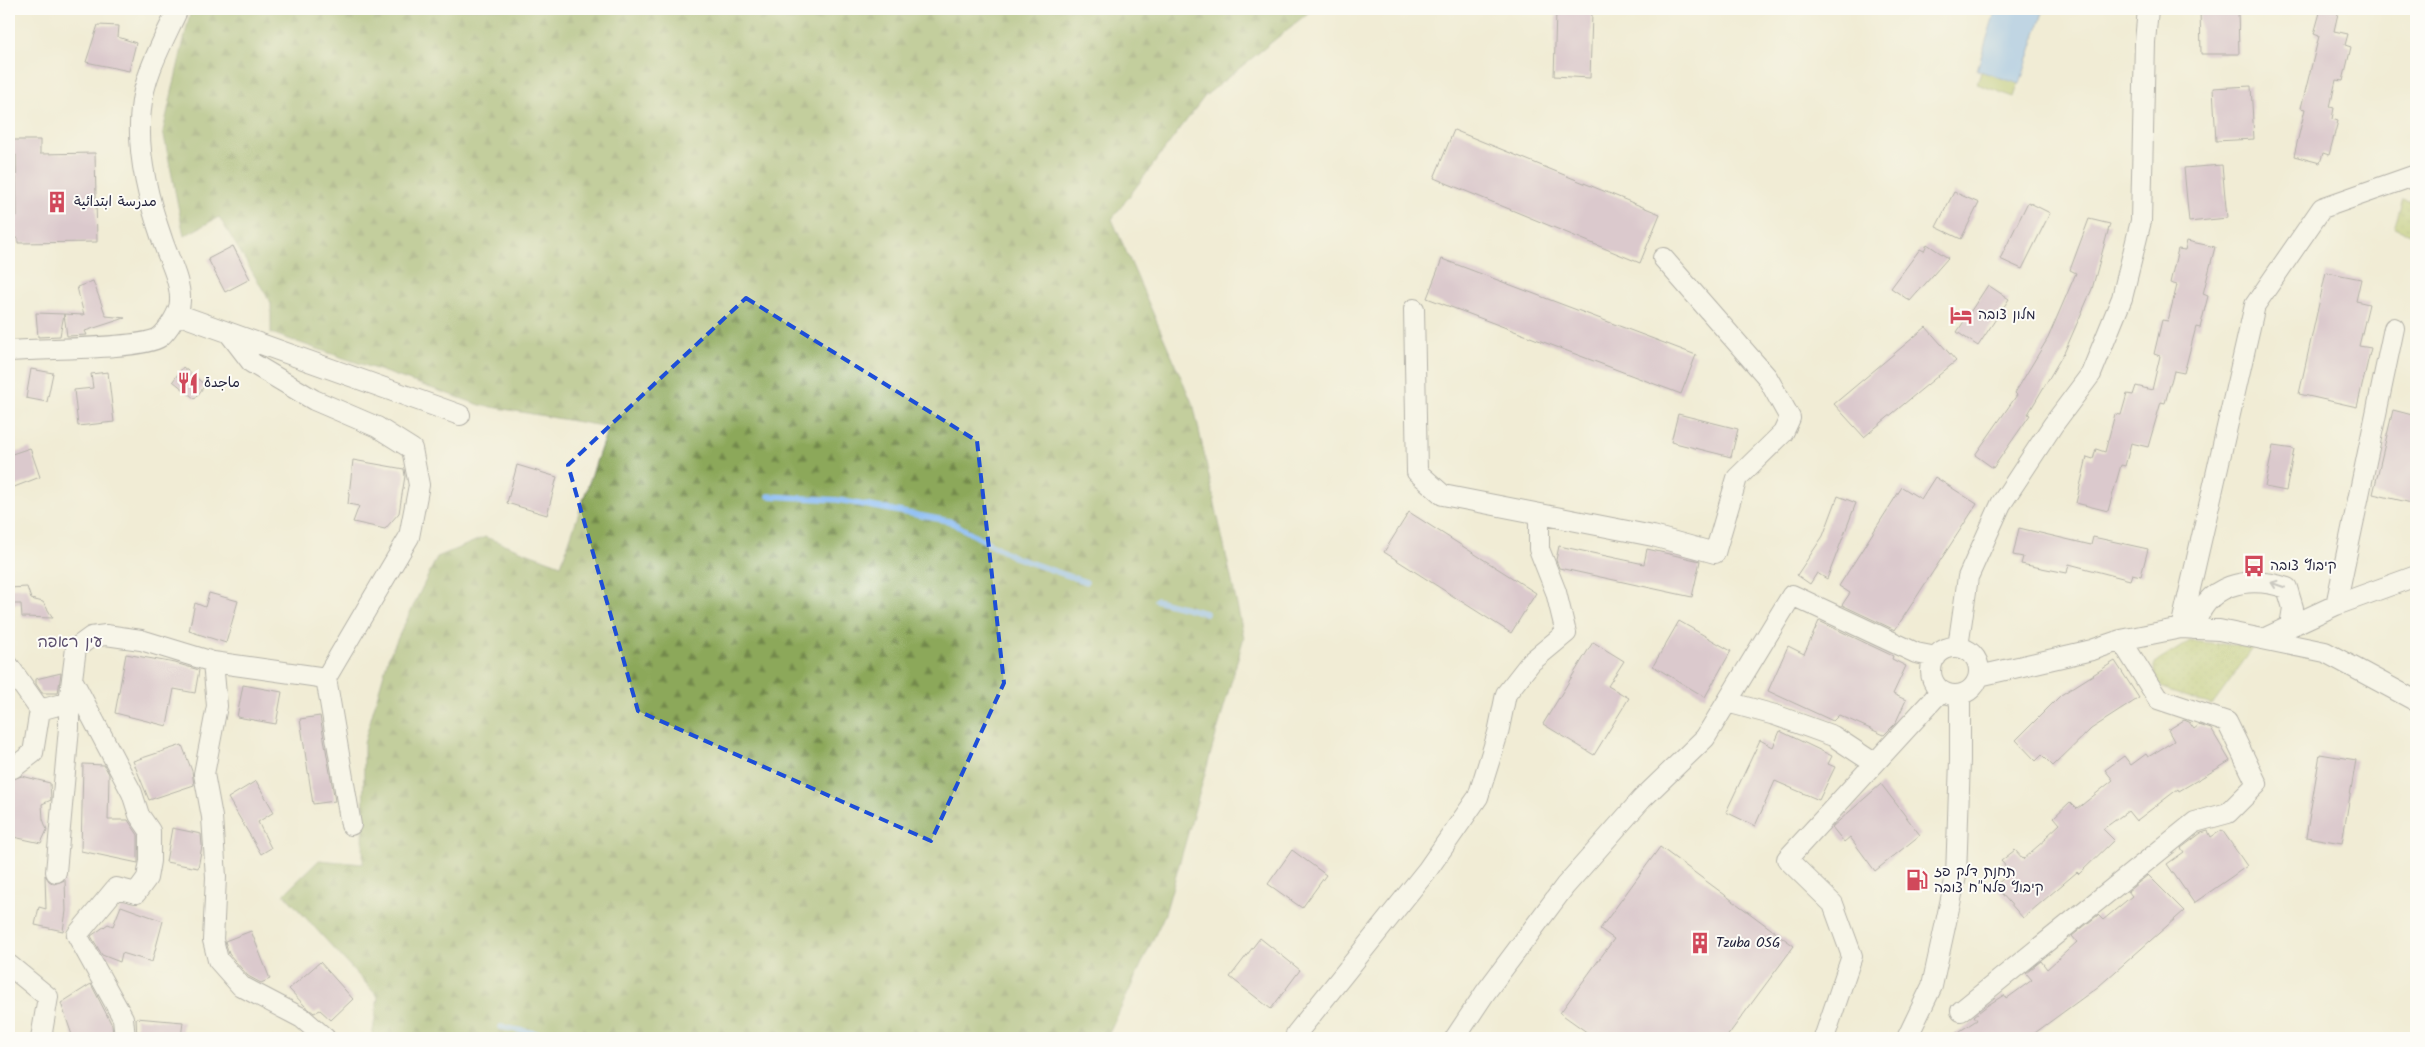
<svg xmlns="http://www.w3.org/2000/svg" width="2425" height="1047" font-family="Kalam,'Playpen Sans Arabic','Playpen Sans Hebrew',sans-serif">
<defs>
<pattern id="forest-firs" width="22" height="20" patternUnits="userSpaceOnUse" patternTransform="scale(1.25)"><rect width="22" height="20" fill="#8ca85a"/><path d="M5 1l3.5 6h-7zM16 11l3.5 6h-7z" fill="#72884c"/></pattern>
<pattern id="park-dots" width="8" height="8" patternUnits="userSpaceOnUse" patternTransform="scale(1.25)"><rect width="8" height="8" fill="#b0c265"/><path d="M2 2h.1M6 6h.1" fill="none" stroke="#97a659" stroke-width="1.8" stroke-linecap="round"/></pattern>
</defs>
<rect width="100%" height="100%" fill="#fdfcf7"/>
<filter id="ink" filterUnits="userSpaceOnUse"><feTurbulence type="fractalNoise" baseFrequency=".02" numOctaves="2"/><feDisplacementMap in="SourceGraphic" scale="10" xChannelSelector="R" yChannelSelector="G"/><feConvolveMatrix kernelMatrix="1 2 1 2 8 2 1 2 1" color-interpolation-filters="sRGB"/></filter>
<filter id="wash" filterUnits="userSpaceOnUse"><feTurbulence type="fractalNoise" baseFrequency=".0096" numOctaves="4" result="noise"/><feDisplacementMap in="SourceGraphic" scale="20" xChannelSelector="R" yChannelSelector="G"/><feGaussianBlur stdDeviation="1.12" result="paint"/><feColorMatrix in="noise" values="0 0 0 0 0 0 0 0 0 0 0 0 0 0 0 0 0 1.4 0 .05"/><feComposite in="paint" operator="in"/></filter>
<g filter="url(#wash)">
<rect width="100%" height="100%" fill="#f1ecd5"/>
<path fill="url(#forest-firs)" stroke="#57654a" d="M 191,9 L 1313,9 L 1205,96 L 1112,219 L 1194,407 L 1244,637 L 1165,914 L 1107,1038 L 372,1038 L 378,997 L 284,894 L 319,860 L 363,864 L 364,743 L 388,658 L 437,557 L 485,537 L 561,565 L 608,427 L 480,405 L 271,333 L 271,303 L 219,217 L 184,236 L 163,131 Z"/>
<path fill="url(#park-dots)" stroke="#697250" d="M 2403,199 L 2416,203 L 2416,236 L 2394,228 Z
M 2190,641 L 2254,647 L 2212,705 L 2171,692 L 2155,682 L 2155,663 Z"/>
<path fill="#b0c265" stroke="#697250" d="M 2003,9 L 2044,9 L 2014,97 L 1977,84 Z"/>
<path fill="#85b9f3" stroke="#546e97" d="M 1996,9 L 2044,9 L 2020,84 L 1977,70 Z"/>
<g fill="none" stroke-linecap="round" stroke-linejoin="round">
<path stroke="#85b9f3" stroke-width="5.5" d="M 769,496 L 838,500 L 949,521 L 1014,557 L 1086,582
M 1156,600 L 1205,613
M 501,1027 L 564,1038"/>
</g>
<g id="blocks">
<path fill="#c19dc3" d="M 2200,9 L 2238,9 L 2239,54 L 2201,54 Z
M 2321,9 L 2339,9 L 2334,31 L 2348,34 L 2345,45 L 2351,47 L 2343,81 L 2336,80 L 2330,107 L 2334,108 L 2332,119 L 2338,121 L 2329,155 L 2323,153 L 2320,163 L 2294,156 L 2305,109 L 2301,108 L 2319,36 L 2314,34 Z
M 1556,12 L 1592,13 L 1590,78 L 1554,76 Z
M 98,25 L 119,26 L 118,37 L 136,43 L 129,71 L 86,62 Z
M 2251,86 L 2254,139 L 2216,141 L 2213,88 Z
M 1454,130 L 1660,214 L 1640,263 L 1434,178 Z
M 9,140 L 40,140 L 40,154 L 95,153 L 97,242 L 18,243 L 18,238 L 9,239 L 9,217 L 17,216 L 16,155 L 9,152 Z
M 2222,165 L 2227,218 L 2189,222 L 2184,168 Z
M 1954,192 L 1979,203 L 1961,239 L 1936,227 Z
M 2028,202 L 2050,213 L 2022,269 L 2000,259 Z
M 2089,219 L 2110,224 L 2092,289 L 2065,351 L 2028,414 L 2030,415 L 1993,468 L 1975,455 L 2017,395 L 2015,393 L 2048,338 L 2076,273 L 2070,270 Z
M 2187,241 L 2215,247 L 2203,294 L 2208,296 L 2200,328 L 2196,327 L 2184,373 L 2174,371 L 2165,403 L 2161,402 L 2148,447 L 2131,443 L 2125,466 L 2121,465 L 2108,511 L 2076,503 L 2087,457 L 2093,459 L 2096,449 L 2105,452 L 2115,414 L 2121,415 L 2127,394 L 2133,395 L 2136,386 L 2152,390 L 2160,356 L 2154,354 L 2162,320 L 2168,321 L 2177,285 L 2170,283 L 2178,249 L 2185,250 Z
M 1927,244 L 1948,258 L 1910,301 L 1891,288 L 1920,249 L 1924,251 Z
M 233,246 L 250,279 L 225,292 L 208,259 Z
M 1442,259 L 1696,355 L 1681,394 L 1427,298 Z
M 2326,272 L 2361,279 L 2356,301 L 2369,304 L 2359,346 L 2371,348 L 2357,407 L 2299,394 Z
M 93,281 L 106,316 L 125,318 L 85,331 L 87,335 L 67,336 L 64,314 L 84,315 L 77,287 Z
M 1988,285 L 2009,299 L 1978,346 L 1957,332 Z
M 36,313 L 64,314 L 60,336 L 38,337 Z
M 1926,327 L 1956,361 L 1864,437 L 1834,404 Z
M 183,367 L 205,385 L 195,399 L 173,381 Z
M 31,369 L 53,373 L 47,402 L 26,398 Z
M 108,372 L 114,422 L 78,426 L 74,390 L 93,388 L 91,374 Z
M 2393,410 L 2416,416 L 2416,504 L 2373,494 Z
M 1678,414 L 1738,429 L 1731,457 L 1671,442 Z
M 2273,446 L 2294,449 L 2286,491 L 2265,487 Z
M 30,448 L 40,477 L 9,489 L 9,455 Z
M 353,460 L 404,469 L 405,476 L 399,513 L 385,529 L 353,522 L 359,506 L 348,504 Z
M 517,465 L 557,477 L 547,515 L 507,503 Z
M 1935,477 L 1977,504 L 1895,630 L 1842,605 L 1850,593 L 1839,586 L 1902,487 L 1921,499 Z
M 1838,496 L 1856,503 L 1827,579 L 1817,573 L 1810,584 L 1797,575 L 1823,536 Z
M 1409,512 L 1536,593 L 1511,633 L 1384,552 Z
M 2019,528 L 2091,545 L 2093,537 L 2148,549 L 2141,576 L 2132,574 L 2130,580 L 2069,564 L 2067,573 L 2021,564 L 2023,557 L 2013,555 Z
M 1559,546 L 1644,564 L 1647,549 L 1700,561 L 1692,597 L 1559,568 L 1556,560 Z
M 27,587 L 31,599 L 43,602 L 53,618 L 22,617 L 21,604 L 9,604 L 9,588 Z
M 209,593 L 238,601 L 226,643 L 189,631 L 195,603 L 205,607 Z
M 1679,621 L 1731,651 L 1705,697 L 1653,666 Z
M 1819,621 L 1893,656 L 1892,659 L 1906,666 L 1893,694 L 1906,700 L 1895,724 L 1884,735 L 1839,715 L 1833,721 L 1768,691 L 1788,646 L 1804,654 Z
M 1593,642 L 1624,661 L 1608,686 L 1629,698 L 1594,755 L 1543,724 Z
M 126,654 L 175,663 L 199,670 L 195,693 L 174,689 L 167,726 L 115,713 Z
M 2115,661 L 2139,698 L 2091,729 L 2053,766 L 2042,755 L 2036,761 L 2016,740 L 2061,695 Z
M 61,673 L 58,693 L 42,693 L 36,684 L 36,679 Z
M 243,685 L 282,692 L 276,724 L 237,717 Z
M 320,716 L 335,801 L 313,804 L 300,719 Z
M 2184,720 L 2189,722 L 2194,729 L 2199,725 L 2211,729 L 2230,761 L 2179,791 L 2178,789 L 2136,821 L 2128,811 L 2103,829 L 2114,840 L 2079,874 L 2077,872 L 2023,918 L 1995,886 L 2011,872 L 2001,861 L 2015,850 L 2023,859 L 2046,839 L 2045,838 L 2060,824 L 2054,817 L 2070,802 L 2077,809 L 2113,780 L 2105,770 L 2124,756 L 2131,765 L 2146,754 L 2148,757 L 2174,741 L 2168,730 Z
M 1780,731 L 1832,756 L 1828,764 L 1835,767 L 1819,800 L 1775,781 L 1755,826 L 1726,812 L 1760,740 L 1773,747 Z
M 182,745 L 192,771 L 194,785 L 149,800 L 133,761 Z
M 2320,754 L 2356,760 L 2342,843 L 2306,837 Z
M 83,764 L 104,765 L 109,774 L 108,820 L 128,820 L 138,835 L 138,863 L 81,851 Z
M 22,776 L 50,783 L 51,800 L 42,804 L 43,819 L 47,830 L 41,843 L 9,836 L 9,788 L 11,779 Z
M 256,781 L 274,812 L 258,822 L 271,848 L 261,854 L 228,798 Z
M 1881,784 L 1920,835 L 1875,871 L 1850,837 L 1844,842 L 1832,827 Z
M 172,828 L 201,834 L 202,846 L 198,868 L 166,862 Z
M 2222,830 L 2247,866 L 2194,903 L 2167,864 L 2184,852 L 2181,848 L 2201,833 L 2208,831 L 2211,837 Z
M 1660,847 L 1794,946 L 1726,1038 L 1595,1038 L 1560,1013 L 1614,939 L 1600,929 Z
M 1292,850 L 1326,875 L 1302,908 L 1268,884 Z
M 45,875 L 49,881 L 54,884 L 65,880 L 66,911 L 63,931 L 35,925 L 39,907 L 46,909 Z
M 2148,875 L 2184,911 L 2099,986 L 2028,1038 L 1949,1038 L 1977,1020 L 1974,1016 L 1988,1005 L 2004,995 L 2006,999 L 2032,980 L 2026,973 L 2041,961 L 2047,969 L 2077,942 L 2072,936 L 2098,915 L 2103,920 L 2132,896 L 2128,891 Z
M 121,906 L 163,921 L 152,962 L 122,953 L 120,962 L 102,955 L 91,936 L 108,924 L 113,926 Z
M 251,931 L 270,979 L 261,983 L 248,976 L 229,954 L 225,941 Z
M 1260,938 L 1300,970 L 1271,1009 L 1230,977 Z
M 320,962 L 353,999 L 331,1020 L 320,1010 L 314,1013 L 305,1006 L 289,989 Z
M 91,984 L 112,1025 L 113,1037 L 73,1038 L 61,1003 Z
M 136,1018 L 183,1022 L 181,1038 L 137,1038 Z"/>
</g>
</g>
<g filter="url(#ink)">
<use href="#blocks" fill-opacity="0" stroke="#6a6971" stroke-width="1"/>
<g fill="none" stroke-linecap="round" stroke-linejoin="round">
<g stroke="#6a6971" stroke-width="22">
<path id="minor" d="M 1414,309 L 1417,472 L 1443,495 L 1653,536 L 1715,553 L 1737,478 L 1783,433 L 1790,418 L 1767,377 L 1663,258
M 177,314 L 460,415
M 229,333 L 252,363 L 314,400 L 377,427 L 412,449 L 419,485 L 409,537 L 326,678 L 351,825
M 9,351 C 36,348 142,350 160,337 C 168,330 180,312 180,301 C 181,281 168,258 162,239 C 148,199 136,152 141,109 C 144,74 164,40 178,9
M 2336,605 L 2394,328
M 2181,628 L 2255,305 L 2322,208 L 2416,175
M 2194,629 C 2205,583 2248,575 2287,588 L 2293,608 L 2290,626
M 2263,639 L 2336,605 L 2416,576
M1931 671a24 24 0 1 1 48 0a24 24 0 1 1-48 0Z
M 1958,647 L 1968,577 L 2001,504 L 2053,425 L 2091,374 L 2122,298 L 2141,221 L 2145,42 L 2148,9
M 213,662 L 217,706 L 204,774 L 212,817 L 216,877 L 213,940 L 218,960 L 241,986 L 302,1018 L 325,1038
M 9,666 L 40,710 L 33,753 L 13,768
M 1979,676 L 2092,650 L 2121,640 L 2181,628 L 2219,630 L 2325,652 L 2416,701
M 73,681 L 132,793 L 139,815 L 150,831 L 150,861 L 147,878 L 136,893 L 116,888 L 77,935 L 123,1018 L 125,1038
M 1727,702 L 1775,715 L 1833,736 L 1874,763
M 40,710 L 69,702 L 76,648 L 91,637 L 106,635 L 141,640 L 213,662 L 326,678
M 56,872 L 69,728 L 69,702
M 9,965 L 48,997 L 41,1038
M 1961,1011 L 2195,822 L 2228,813 L 2257,784 L 2227,722 L 2158,699 L 2121,640
M 1299,1038 L 1296,1034 L 1428,869 L 1478,797 L 1498,733 L 1506,694 L 1531,662 L 1566,633 L 1556,592 L 1539,549 L 1539,515
M 1455,1038 L 1485,993 L 1565,886 L 1642,799 L 1705,738 L 1792,595 L 1916,653 L 1936,657
M 1824,1038 L 1852,956 L 1833,904 L 1787,859 L 1941,691
M 1907,1038 L 1932,986 L 1956,876 L 1960,760 L 1960,695"/>
</g>
<use href="#minor" stroke="#fff" stroke-width="20"/>
</g>
<defs><path id="oneway-shaft" d="M-6 0H5M1.5-3L5.5 0L1.5 3" fill="none" stroke-width="1.6" stroke-linecap="round" stroke-linejoin="round" transform="scale(1.25)"/></defs>
<use stroke="#9c9ca7" href="#oneway-shaft" transform="translate(2278 585) rotate(-161)"/>
</g>
<path d="M0 0H2425V1047H0ZM 746,298 L 977,441 L 1004,683 L 931,841 L 638,711 L 568,465 Z" fill="#f1ecd5" fill-opacity=".55" fill-rule="evenodd"/>
<path fill="none" stroke="#1d4ed8" stroke-width="4" stroke-dasharray="10 6" stroke-linejoin="round" d="M 746,298 L 977,441 L 1004,683 L 931,841 L 638,711 L 568,465 Z"/>
<defs>
<g id="building-bare" transform="scale(1.725)"><path d="M-4-6H4V6H1V3H-1V6H-4ZM-2.5-4.3h1.7v1.8h-1.7ZM.8-4.3h1.7v1.8H.8ZM-2.5-1h1.7V.8h-1.7ZM.8-1h1.7V.8H.8Z" fill="#d1495b" stroke="#fdfcf7" stroke-width="2.5" paint-order="stroke"/></g>
<g id="hotel-bare" transform="scale(1.725)"><path d="M-6-4.5h1.5V1H6V5H4.5V3h-9V5H-6ZM-4 0a1.8 1.8 0 1 1 3.6 0ZM.5 0V-2.5h3Q6-2.5 6 0Z" fill="#d1495b" stroke="#fdfcf7" stroke-width="2.5" paint-order="stroke"/></g>
<g id="restaurant-bare" transform="scale(1.725)"><path d="M-5-6h1v4h1v-4h1v4h1v-4h1v5L-1.5 .5V6h-2V.5L-5-1ZM5-6V6H3V1.5H1.5Q1.5-4 5-6Z" fill="#d1495b" stroke="#fdfcf7" stroke-width="2.5" paint-order="stroke"/></g>
<g id="bus-bare" transform="scale(1.725)"><path d="M-5-6H5V4H4V6H2V4H-2V6H-4V4H-5ZM-3.5-4V0h7V-4ZM-3.5 1.2v1.5H-2V1.2ZM2 1.2v1.5H3.5V1.2Z" fill="#d1495b" stroke="#fdfcf7" stroke-width="2.5" paint-order="stroke"/></g>
<g id="fuel-bare" transform="scale(1.725)"><path d="M-5.5-6h7V0h2V4h1.3V-2.5L3-4.5l.8-.8L6-3V5H2.5V1h-1V6h-7ZM-4.2-4.7v3.2H.2V-4.7Z" fill="#d1495b" stroke="#fdfcf7" stroke-width="2.5" paint-order="stroke"/></g>
</defs>
<g fill-rule="evenodd">
<use href="#building-bare" x="57" y="202"/>
<use href="#hotel-bare" x="1961" y="315"/>
<use href="#restaurant-bare" x="188" y="383"/>
<use href="#bus-bare" x="2254" y="566"/>
<use href="#fuel-bare" x="1917" y="880"/>
<use href="#building-bare" x="1700" y="943"/>
</g>
<g text-anchor="middle" dominant-baseline="central" stroke-width="4" stroke-linejoin="round" paint-order="stroke">
<g font-size="14" fill="#22223b" stroke="#fdfcf7" text-anchor="start">
<text x="74" y="202">مدرسة ابتدائية</text>
<text x="1978" y="315">מלון צובה</text>
<text x="204" y="383">ماجدة</text>
<text x="2270" y="566">קיבוץ צובה</text>
<text x="1934" y="872">תחנת דלק פז<tspan x="1934" dy="16">קיבוץ פלמ"ח צובה</tspan></text>
<text x="1716" y="943">Tzuba OSG</text>
</g>
<g font-size="16" fill="#5a4d6b" stroke="#fdfcf7">
<text x="70" y="642">עין ראפה</text>
</g>
</g>
<rect width="2425" height="1047" fill="none" stroke="#fdfcf7" stroke-width="30"/>
</svg>
